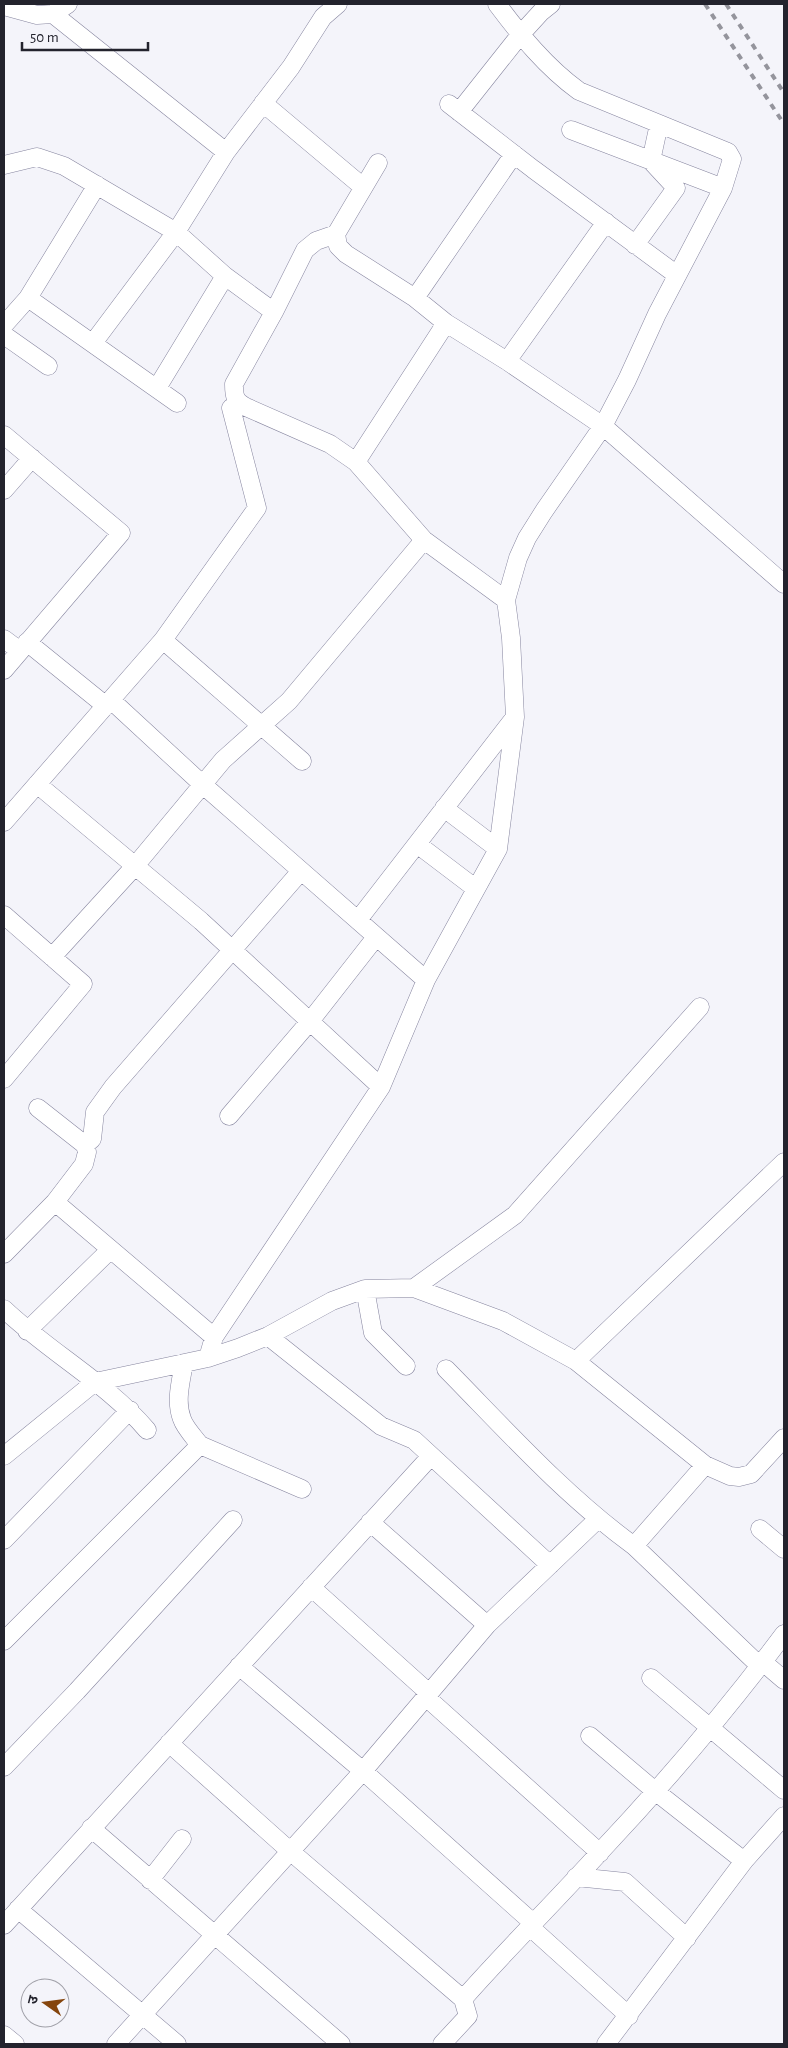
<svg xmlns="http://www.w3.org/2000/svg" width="788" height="2048" font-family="'Alegreya Sans','Noto Sans Devanagari',sans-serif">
<rect width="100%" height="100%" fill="#f4f4fa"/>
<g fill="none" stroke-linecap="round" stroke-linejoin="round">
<g stroke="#86859f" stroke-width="19">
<path id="street" d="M 497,4 C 521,36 546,67 579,91 L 728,152 L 732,159 L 723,188 L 657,314 L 627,380 L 603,426 L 544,511 L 527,538 L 518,558 L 506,600
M 4,6 L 37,15 L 53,14 L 68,4
M 53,14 L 226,152
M 263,103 L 363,187
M 449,104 L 533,169 L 677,275
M 459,112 L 520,35 L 541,12 L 551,4
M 571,130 L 723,188
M 378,163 L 336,234 L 338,246 L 346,254 L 415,298 L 446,323 L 507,361 L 603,426 L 784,584
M 4,165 L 37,157 L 64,166 L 176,232 L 225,276 L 274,312
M 336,234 L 316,241 L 305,250 L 274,312 L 234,384 C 234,397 235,401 246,407 L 330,444 L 356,462
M 635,245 L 676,188 L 651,161 L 659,124
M 28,298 L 97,185
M 415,298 L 514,154
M 4,325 L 28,298 L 177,403
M 4,335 L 48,366
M 93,343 L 176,232 L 226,152 L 291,67 L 323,17 L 338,4
M 507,361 L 606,222
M 157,388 L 225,276
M 4,435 L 121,533 L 4,670
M 4,490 L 32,458
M 4,639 L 20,651
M 163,640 L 302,761
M 27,642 L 106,706
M 111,700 L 202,784 L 426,980
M 37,784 L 201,921 L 381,1087
M 444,808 L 498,849
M 4,822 L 163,640 L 257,508 L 231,408
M 417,844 L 475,888
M 4,915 L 83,984 L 4,1079
M 358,920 L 515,717
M 52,957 L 135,866 L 223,760 L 289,701 L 424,540 L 356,462 L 446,323
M 229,1116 L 311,1020 L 376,937
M 85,1145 L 92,1139 L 95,1112 L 113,1087 L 301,871
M 55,1202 L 214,1337
M 4,1254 L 55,1202 L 84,1164 L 87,1152 L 85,1145 L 38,1108
M 414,1288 L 515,1215 L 700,1007
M 365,1289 L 373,1333 L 406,1366
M 4,1309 C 49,1352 107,1383 147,1430
M 27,1331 L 110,1250
M 268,1336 L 381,1426 L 414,1440 L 550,1565
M 208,1358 L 214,1337 L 381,1087 L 426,980 L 498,849 L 515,717 L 511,638 L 506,600 L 424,540
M 576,1361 L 784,1162
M 184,1363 C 181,1381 175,1401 182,1419 C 185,1428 194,1437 200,1445
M 446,1369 C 506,1430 564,1495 634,1546 L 705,1465
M 4,1456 L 95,1382 L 208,1358 L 238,1348 L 268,1336 L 332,1301 L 365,1289 L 414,1288 L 503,1321 L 576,1361 L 705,1465 L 730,1476 L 739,1477 L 751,1474 L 784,1438
M 370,1522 L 487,1625 L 598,1519
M 760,1529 L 784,1549
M 4,1540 L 130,1410
M 632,1544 L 760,1666
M 311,1587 L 429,1693
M 4,1641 L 200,1445 L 302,1489
M 763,1662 L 784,1680
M 239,1666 L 363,1771 L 532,1922
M 651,1678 L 784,1790
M 426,1697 L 600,1853
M 590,1736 L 655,1791 L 744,1861
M 169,1743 L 290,1851 L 463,1999
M 4,1767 L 77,1691 L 233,1520
M 91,1828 L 341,2044
M 576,1877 L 625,1882 L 687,1938
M 150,1880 L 182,1839
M 18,1909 L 177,2044
M 4,1925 L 431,1456
M 529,1926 L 629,2016
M 4,2035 L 15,2044
M 116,2044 L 363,1771 L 487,1625
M 442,2044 L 468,2016 L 463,1999 C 507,1949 555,1902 600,1852 C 665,1783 727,1710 784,1634
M 606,2044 L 744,1861 L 784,1816"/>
</g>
<use href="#street" stroke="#fff" stroke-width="18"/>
<path stroke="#94949c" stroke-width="4" stroke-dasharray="6 6" stroke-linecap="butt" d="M 705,4 L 784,124
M 726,4 L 784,93"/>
</g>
<rect width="788" height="2048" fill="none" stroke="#23232d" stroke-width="10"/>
<g transform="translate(45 2003) rotate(284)"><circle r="24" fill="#f4f4fa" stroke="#a0a0a8"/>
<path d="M0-4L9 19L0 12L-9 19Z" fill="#85450d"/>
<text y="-8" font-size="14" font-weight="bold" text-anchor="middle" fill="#23232d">उ</text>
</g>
<path d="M22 42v8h126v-8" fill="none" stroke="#23232d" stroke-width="2.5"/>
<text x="30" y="42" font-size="15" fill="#23232d" stroke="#f4f4fa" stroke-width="4" paint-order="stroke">50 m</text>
</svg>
